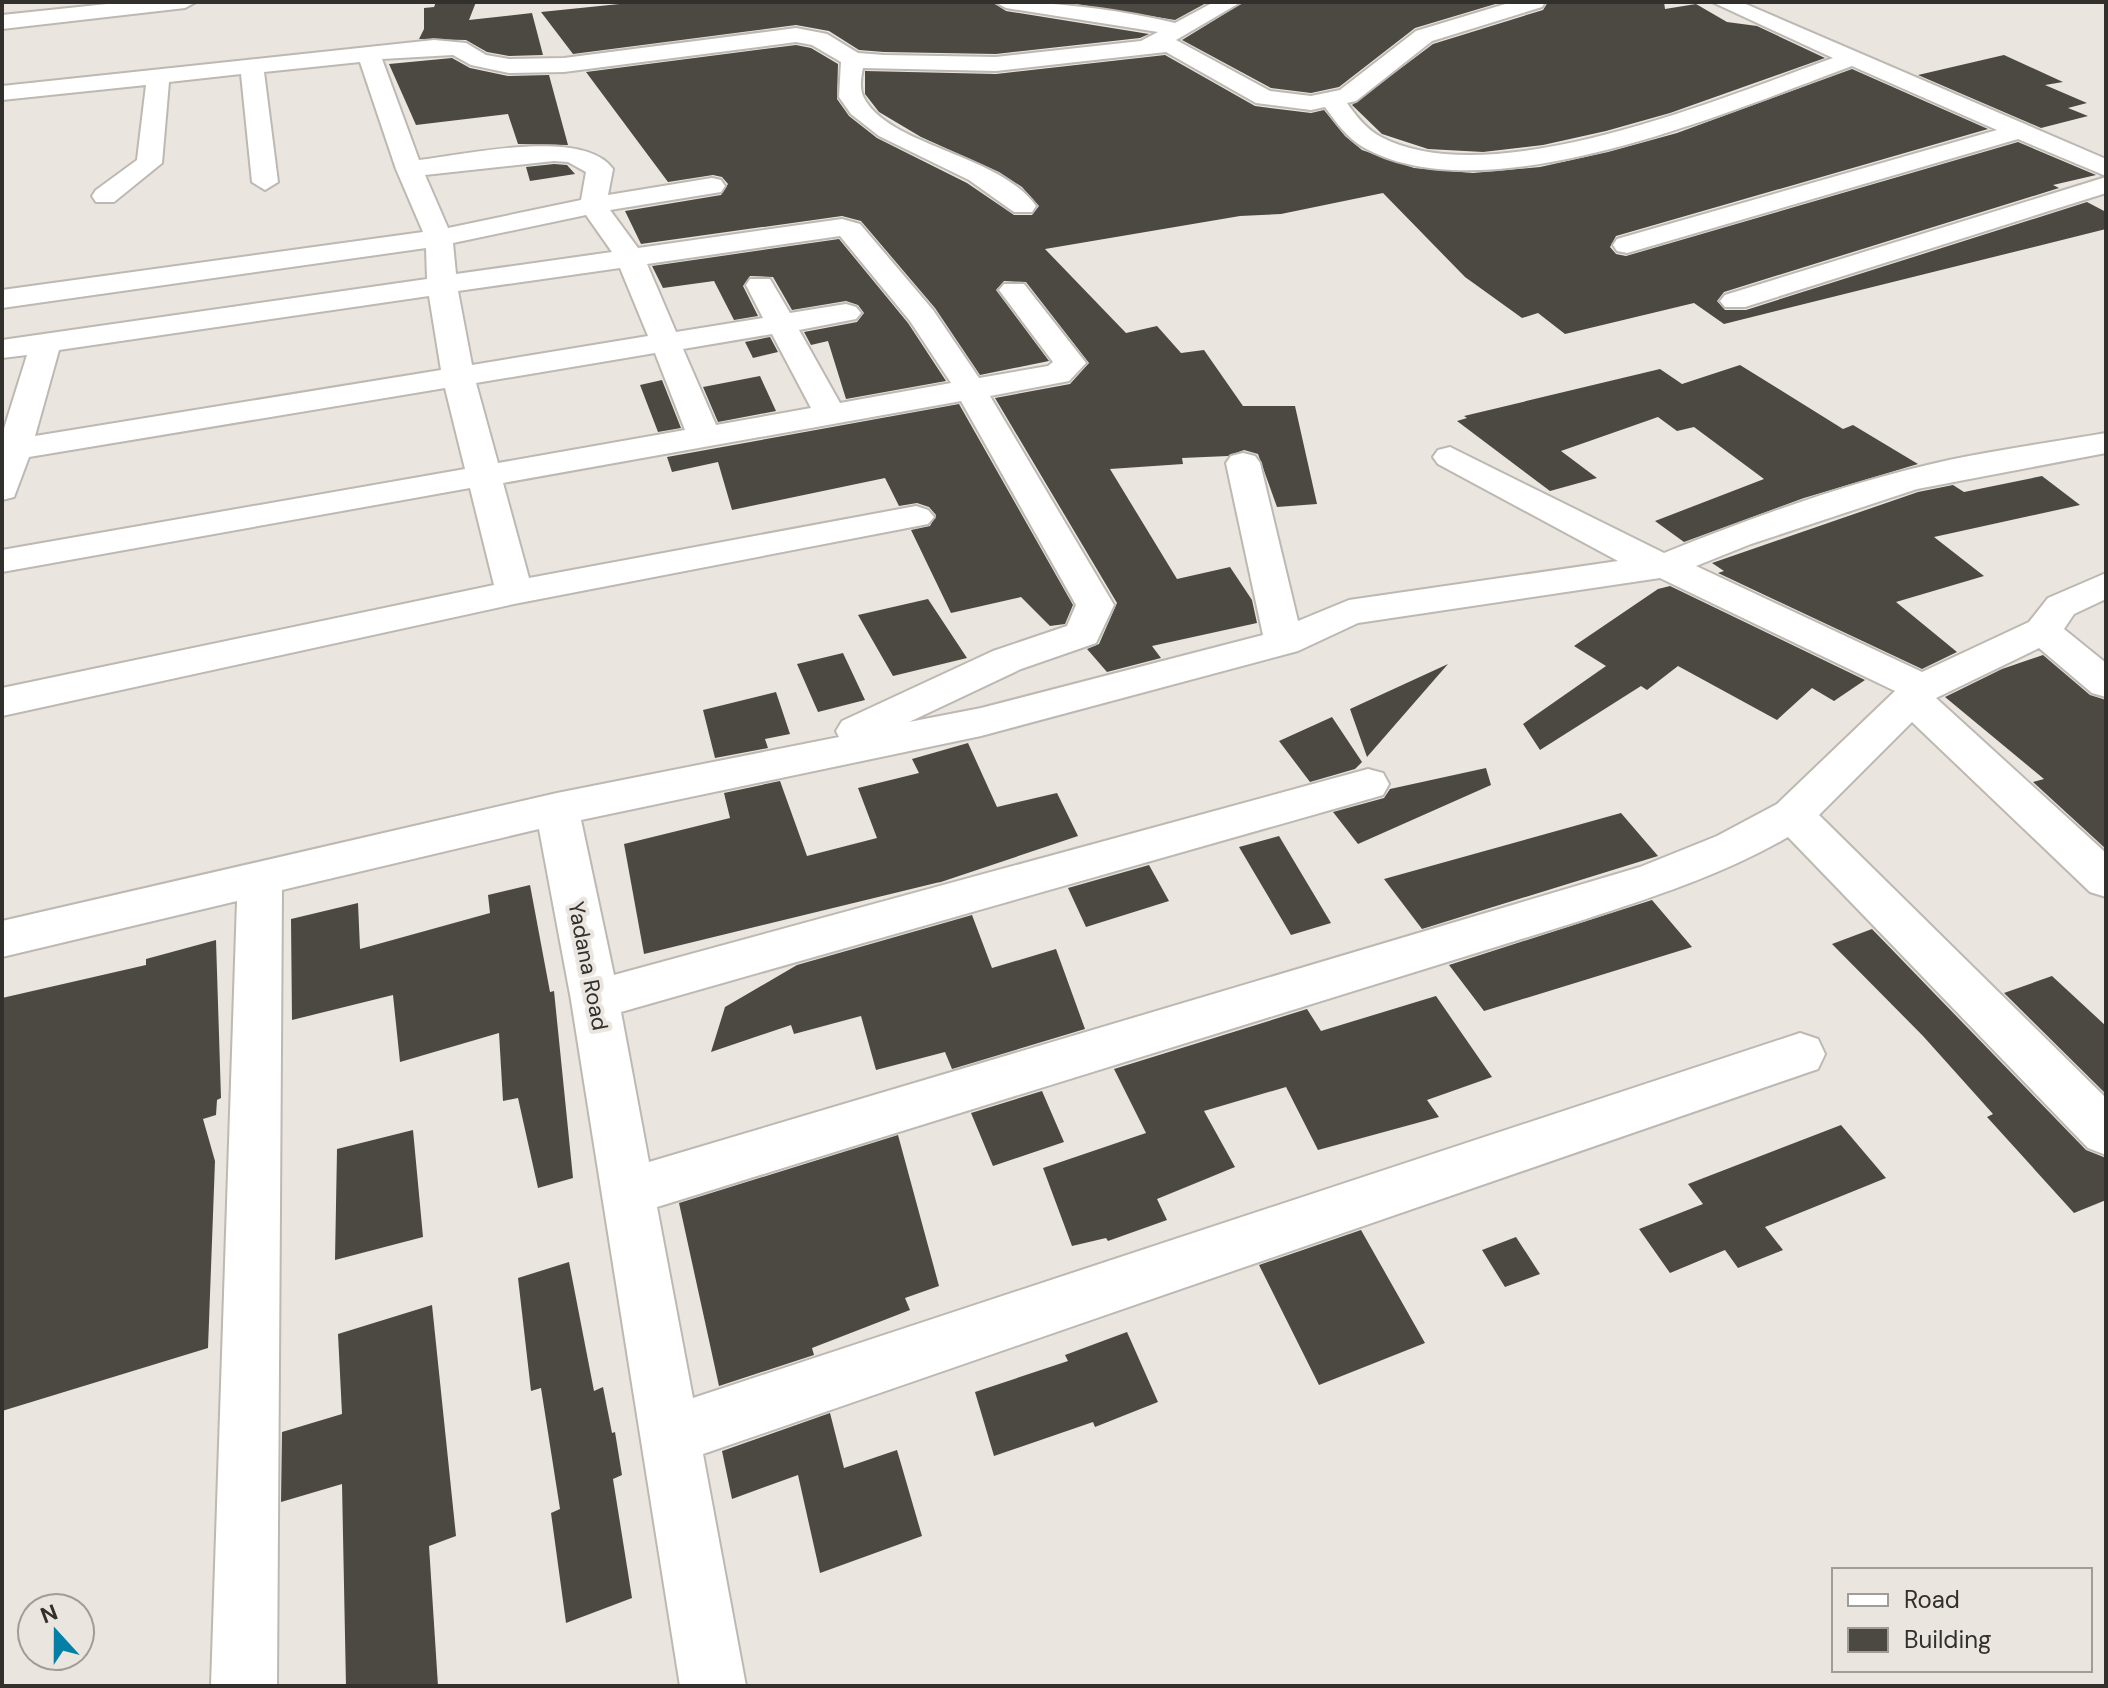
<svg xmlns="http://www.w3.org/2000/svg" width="2108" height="1688" font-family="'DM Sans',sans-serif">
<rect width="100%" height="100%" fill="#eae5df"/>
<path fill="#4c4943" d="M 436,2 L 476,2 L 469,20 L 532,13 L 543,55 L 509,56 L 487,52 L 466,40 L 419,39 L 424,29 L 424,8 L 434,7 Z
M 639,2 L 992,2 L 1006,11 L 1149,34 L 1140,38 L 996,54 L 884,52 L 859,50 L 829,31 L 796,25 L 573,54 L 541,12 Z
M 1064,2 L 1208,2 L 1175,20 Z
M 1244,2 L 1502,2 L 1415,28 L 1339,87 L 1311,93 L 1271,88 L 1182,40 Z
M 1548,2 L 1664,2 L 1665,9 L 1696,4 L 1727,22 L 1757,26 L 1825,58 L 1670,113 L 1606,131 L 1543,145 L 1483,152 L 1428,149 L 1382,134 L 1352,105 L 1433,44 L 1543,10 Z
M 796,45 L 811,48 L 838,64 L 837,99 L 849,116 L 877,138 L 967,183 L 1014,215 L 1032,215 L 1039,206 L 1022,187 L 999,172 L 921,137 L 879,112 L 865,94 L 865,71 L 996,74 L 1165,55 L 1255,106 L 1311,113 L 1324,110 L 1345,136 L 1362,150 L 1414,168 L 1473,173 L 1540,167 L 1608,152 L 1677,133 L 1852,69 L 1988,129 L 1616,236 L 1610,247 L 1616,254 L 1626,256 L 2018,142 L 2096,175 L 2053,185 L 2059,188 L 1724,292 L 1717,301 L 1725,310 L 1746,310 L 2087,202 L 2106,212 L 2106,229 L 1724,324 L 1694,303 L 1565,334 L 1538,313 L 1522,318 L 1465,277 L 1383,193 L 1281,214 L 1240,216 L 1045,249 L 1126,333 L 1157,326 L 1181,353 L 1204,350 L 1243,406 L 1295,406 L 1317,504 L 1277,507 L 1258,454 L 1244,450 L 1228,456 L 1182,458 L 1183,464 L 1110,469 L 1177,579 L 1230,567 L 1252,600 L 1257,623 L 1152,646 L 1161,658 L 1107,672 L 1087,649 L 1099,644 L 1117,603 L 995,398 L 1070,384 L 1089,363 L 1026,282 L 1004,281 L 996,290 L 1049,361 L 980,375 L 935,308 L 861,221 L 842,216 L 641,244 L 625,211 L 721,195 L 728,184 L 722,177 L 713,175 L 668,182 L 586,72 Z
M 2004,55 L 2063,82 L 2045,85 L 2087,103 L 2068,108 L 2088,116 L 2041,128 L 1918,75 Z
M 452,58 L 470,68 L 508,76 L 549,75 L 568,145 L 518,144 L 508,114 L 416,125 L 389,64 Z
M 554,164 L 567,165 L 575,174 L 530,181 L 526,167 Z
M 839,239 L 908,323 L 946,381 L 846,399 L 828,341 L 811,345 L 804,332 L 857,322 L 864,313 L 858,305 L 846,301 L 792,310 L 773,277 L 750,276 L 743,286 L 758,316 L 734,320 L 714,281 L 663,288 L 652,266 Z
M 770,337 L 778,352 L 753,358 L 745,342 Z
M 1740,365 L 1843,429 L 1853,425 L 1918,464 L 1804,498 L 1684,542 L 1655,521 L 1764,479 L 1694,427 L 1677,431 L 1658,417 L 1561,451 L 1597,478 L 1550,491 L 1457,421 L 1467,418 L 1464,416 L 1660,369 L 1682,384 Z
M 760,376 L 776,411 L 718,422 L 703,387 Z
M 662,380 L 681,428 L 658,432 L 640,385 Z
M 959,404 L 1073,605 L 1065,624 L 1050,626 L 1021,597 L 951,613 L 911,530 L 930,526 L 936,515 L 929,507 L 917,503 L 899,506 L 885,478 L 732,510 L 718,462 L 672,472 L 667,457 Z
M 2042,476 L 2080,505 L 1934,537 L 1984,576 L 1896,602 L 1957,652 L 1922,669 L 1718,573 L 1724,571 L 1712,563 L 1918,492 L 1953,485 L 1964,492 Z
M 1670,586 L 1865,680 L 1834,701 L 1812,688 L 1777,720 L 1678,666 L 1647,690 L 1641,686 L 1540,750 L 1523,724 L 1606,666 L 1574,646 L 1658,589 Z
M 928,599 L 967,658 L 893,676 L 858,615 Z
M 843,653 L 865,700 L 818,712 L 797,664 Z
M 2043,655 L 2090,695 L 2106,700 L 2106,849 L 2033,782 L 2044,779 L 1945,697 L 2002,669 Z
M 1448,664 L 1367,757 L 1350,709 Z
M 776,692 L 790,734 L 765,739 L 768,748 L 715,758 L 703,710 Z
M 1332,717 L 1362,762 L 1355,769 L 1310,782 L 1279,741 Z
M 968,743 L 997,807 L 1057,793 L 1078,836 L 938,883 L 940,882 L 644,954 L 624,844 L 730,818 L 724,793 L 780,781 L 807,856 L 877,838 L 858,788 L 919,773 L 912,759 Z
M 1486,768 L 1491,785 L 1358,844 L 1333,812 L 1384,798 L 1390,789 Z
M 1621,813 L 1658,856 L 1422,929 L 1384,879 Z
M 1279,836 L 1331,923 L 1291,935 L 1239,847 Z
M 1149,865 L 1169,901 L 1086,927 L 1068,888 Z
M 530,885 L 550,992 L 554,991 L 573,1178 L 538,1188 L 518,1098 L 503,1101 L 499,1033 L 400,1062 L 393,995 L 292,1020 L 291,919 L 358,903 L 360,949 L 490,913 L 488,895 Z
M 1652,900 L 1692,947 L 1484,1011 L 1449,965 Z
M 972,915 L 992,968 L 1056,949 L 1085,1029 L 952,1069 L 945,1052 L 876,1070 L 861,1016 L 794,1034 L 791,1025 L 711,1052 L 725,1007 L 797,965 Z
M 1872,929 L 2086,1150 L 2106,1158 L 2106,1200 L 2074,1213 L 1987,1117 L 1993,1114 L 1923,1036 L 1832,944 Z
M 216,940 L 221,1098 L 217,1100 L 216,1115 L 203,1119 L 215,1161 L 208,1348 L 2,1411 L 2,998 L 146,965 L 146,959 Z
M 2052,976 L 2106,1026 L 2106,1094 L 2004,993 Z
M 1436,996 L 1492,1077 L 1427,1100 L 1439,1117 L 1318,1150 L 1286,1087 L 1204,1111 L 1235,1167 L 1157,1199 L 1167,1220 L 1108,1241 L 1106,1238 L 1072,1246 L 1043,1168 L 1146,1133 L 1114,1069 L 1307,1009 L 1321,1031 Z
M 1042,1091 L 1064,1142 L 993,1166 L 971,1113 Z
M 1841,1125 L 1886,1178 L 1765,1227 L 1783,1250 L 1738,1268 L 1725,1250 L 1670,1273 L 1639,1229 L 1703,1204 L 1688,1184 Z
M 413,1130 L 423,1237 L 335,1260 L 337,1149 Z
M 898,1135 L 939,1286 L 905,1298 L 910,1310 L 812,1348 L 814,1355 L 719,1386 L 679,1203 Z
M 1361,1230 L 1425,1343 L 1319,1385 L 1259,1265 Z
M 1516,1237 L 1540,1274 L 1505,1287 L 1482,1250 Z
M 569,1262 L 594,1391 L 603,1387 L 612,1433 L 615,1432 L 622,1475 L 613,1479 L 632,1598 L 566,1623 L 551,1513 L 560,1509 L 541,1388 L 531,1391 L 518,1278 Z
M 432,1305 L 456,1536 L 429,1546 L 438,1686 L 346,1686 L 342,1484 L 281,1502 L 282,1432 L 342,1414 L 338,1334 Z
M 1127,1332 L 1158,1402 L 1095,1427 L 1093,1422 L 994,1456 L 975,1392 L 1068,1361 L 1065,1355 Z
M 830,1413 L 844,1468 L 897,1450 L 922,1536 L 820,1573 L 798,1475 L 732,1499 L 722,1451 Z"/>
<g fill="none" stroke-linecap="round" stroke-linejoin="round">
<g stroke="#bdb8b2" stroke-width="4">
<path id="minor" d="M 126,2 L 196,2 L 185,8 L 2,29 L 2,15 Z
M 995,2 C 1057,2 1115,9 1175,23 L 1214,2 L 1241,2 L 1176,40 L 1270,91 L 1311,96 L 1340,90 L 1416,31 L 1512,2 L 1545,2 L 1542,7 L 1432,41 L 1356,101 L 1347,103 C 1356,116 1367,130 1381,137 C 1492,195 1722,98 1833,58 L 1712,2 L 1741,2 L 2106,159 L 2106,176 L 2018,139 L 1627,253 L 1617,251 L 1613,245 L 1617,239 L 1997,130 L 1852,66 C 1730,111 1485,217 1363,147 C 1347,138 1336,122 1325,107 L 1311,110 L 1256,103 L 1166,52 L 996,71 L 863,68 C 861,77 859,89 864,98 C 889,146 1001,155 1036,206 L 1032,212 L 1014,212 L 969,180 L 879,136 L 851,114 L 839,97 L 841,62 L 812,45 L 796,42 L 564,72 L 509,73 L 471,65 L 453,55 L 382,59 L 419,160 C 464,155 584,127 613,169 L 608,195 L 712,178 L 721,180 L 725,186 L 721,192 L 610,210 L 638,248 L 842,219 L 860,224 L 933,310 L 979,378 L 1048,366 L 1053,362 L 999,290 L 1004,284 L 1024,284 L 1086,363 L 1069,381 L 990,396 L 1114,605 L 1096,643 L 1021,669 L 909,722 L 981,708 L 1263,635 L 1226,463 L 1231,456 L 1243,453 L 1255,456 L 1260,463 L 1298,621 L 1349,600 L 1618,561 L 1438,464 L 1433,457 L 1438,450 L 1450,447 L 1664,553 C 1756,516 1853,481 1949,460 C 2001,449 2054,442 2106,433 L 2106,453 L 1917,489 L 1751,544 L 1696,566 L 1922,672 L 2029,622 L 2048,598 L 2106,573 L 2106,599 L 2074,614 L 2064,629 L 2106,663 L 2106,697 L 2092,693 L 2039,648 L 1936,698 L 2106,853 L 2106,897 L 2090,892 L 1912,722 L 1819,815 L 2106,1098 L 2106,1155 L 2088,1148 L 1788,837 C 1724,874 1656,896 1586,919 L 657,1207 L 693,1398 L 1800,1033 L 1818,1039 L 1825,1054 L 1818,1069 L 703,1454 L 746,1686 L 680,1686 L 571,1000 L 539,829 L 282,890 L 277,1686 L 211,1686 L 237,901 L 2,957 L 2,921 L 557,793 L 839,737 L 836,731 L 842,721 L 993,651 L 1067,626 L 1076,605 L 961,401 L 503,483 L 529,578 L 916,506 L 928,510 L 934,517 L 928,524 L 514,604 L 2,716 L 2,688 L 494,585 L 470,488 L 2,572 L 2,550 L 465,469 L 445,388 L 29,457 L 14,497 L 2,500 L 2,435 L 27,355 L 2,358 L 2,340 L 427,279 L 426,248 L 2,308 L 2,290 L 423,232 L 396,169 L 360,62 L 264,72 L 278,182 L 265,190 L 252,182 L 241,74 L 169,82 L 162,163 L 114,202 L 96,202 L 92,196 L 96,190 L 137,160 L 146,85 L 2,100 L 2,86 L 434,40 L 466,43 L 486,55 L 509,59 L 564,58 L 796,28 L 827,34 L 858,53 L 884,55 L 996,57 L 1141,41 L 1158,32 L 1006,8 ZM 554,161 L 568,162 L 586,172 L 581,200 L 448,228 L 425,175 ZM 586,215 L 612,252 L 456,274 L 453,243 ZM 840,236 L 910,321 L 951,383 L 840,403 L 799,330 L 856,319 L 861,313 L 856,307 L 846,304 L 790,313 L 770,279 L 750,279 L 746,285 L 763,318 L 676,332 L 647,264 ZM 620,268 L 648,336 L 472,365 L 458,291 ZM 429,296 L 441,370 L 35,436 L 59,350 ZM 772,334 L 811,408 L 716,425 L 683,349 ZM 655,353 L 685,430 L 498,463 L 476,383 ZM 1660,578 L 1895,691 L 1777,804 L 1717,836 L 1640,867 L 649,1162 L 621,1012 L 1383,795 L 1389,784 L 1383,773 L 1368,769 L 614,975 L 581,820 L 981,736 L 1298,651 L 1358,623 Z
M 2106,177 L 2106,193 L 1745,307 L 1725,307 L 1720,301 L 1725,295 Z"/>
</g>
<use href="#minor" fill="#fff" fill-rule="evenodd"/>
</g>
<g text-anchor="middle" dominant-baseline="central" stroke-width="8" stroke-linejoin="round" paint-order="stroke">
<g font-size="22" fill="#32302d" stroke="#eae5df">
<text transform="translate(588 966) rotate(79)">Yadana Road</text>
</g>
</g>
<rect width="2108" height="1688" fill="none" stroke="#32302d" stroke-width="8"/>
<rect x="1832" y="1568" width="260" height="104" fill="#eae5df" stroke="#a09d98" stroke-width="2"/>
<rect x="1848" y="1594" width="40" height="12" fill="#ffffff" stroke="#a09d98" stroke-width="2"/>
<text x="1904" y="1608" font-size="24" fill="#32302d">Road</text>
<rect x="1848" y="1628" width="40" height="24" fill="#4c4943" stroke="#a09d98" stroke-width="2"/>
<text x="1904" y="1648" font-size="24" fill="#32302d">Building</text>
<g transform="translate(56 1632) rotate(339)"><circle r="38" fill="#eae5df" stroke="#a09d98" stroke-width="2"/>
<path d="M0-6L14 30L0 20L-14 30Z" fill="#0480a6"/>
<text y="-12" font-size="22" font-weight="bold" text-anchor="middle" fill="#32302d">N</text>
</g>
</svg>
